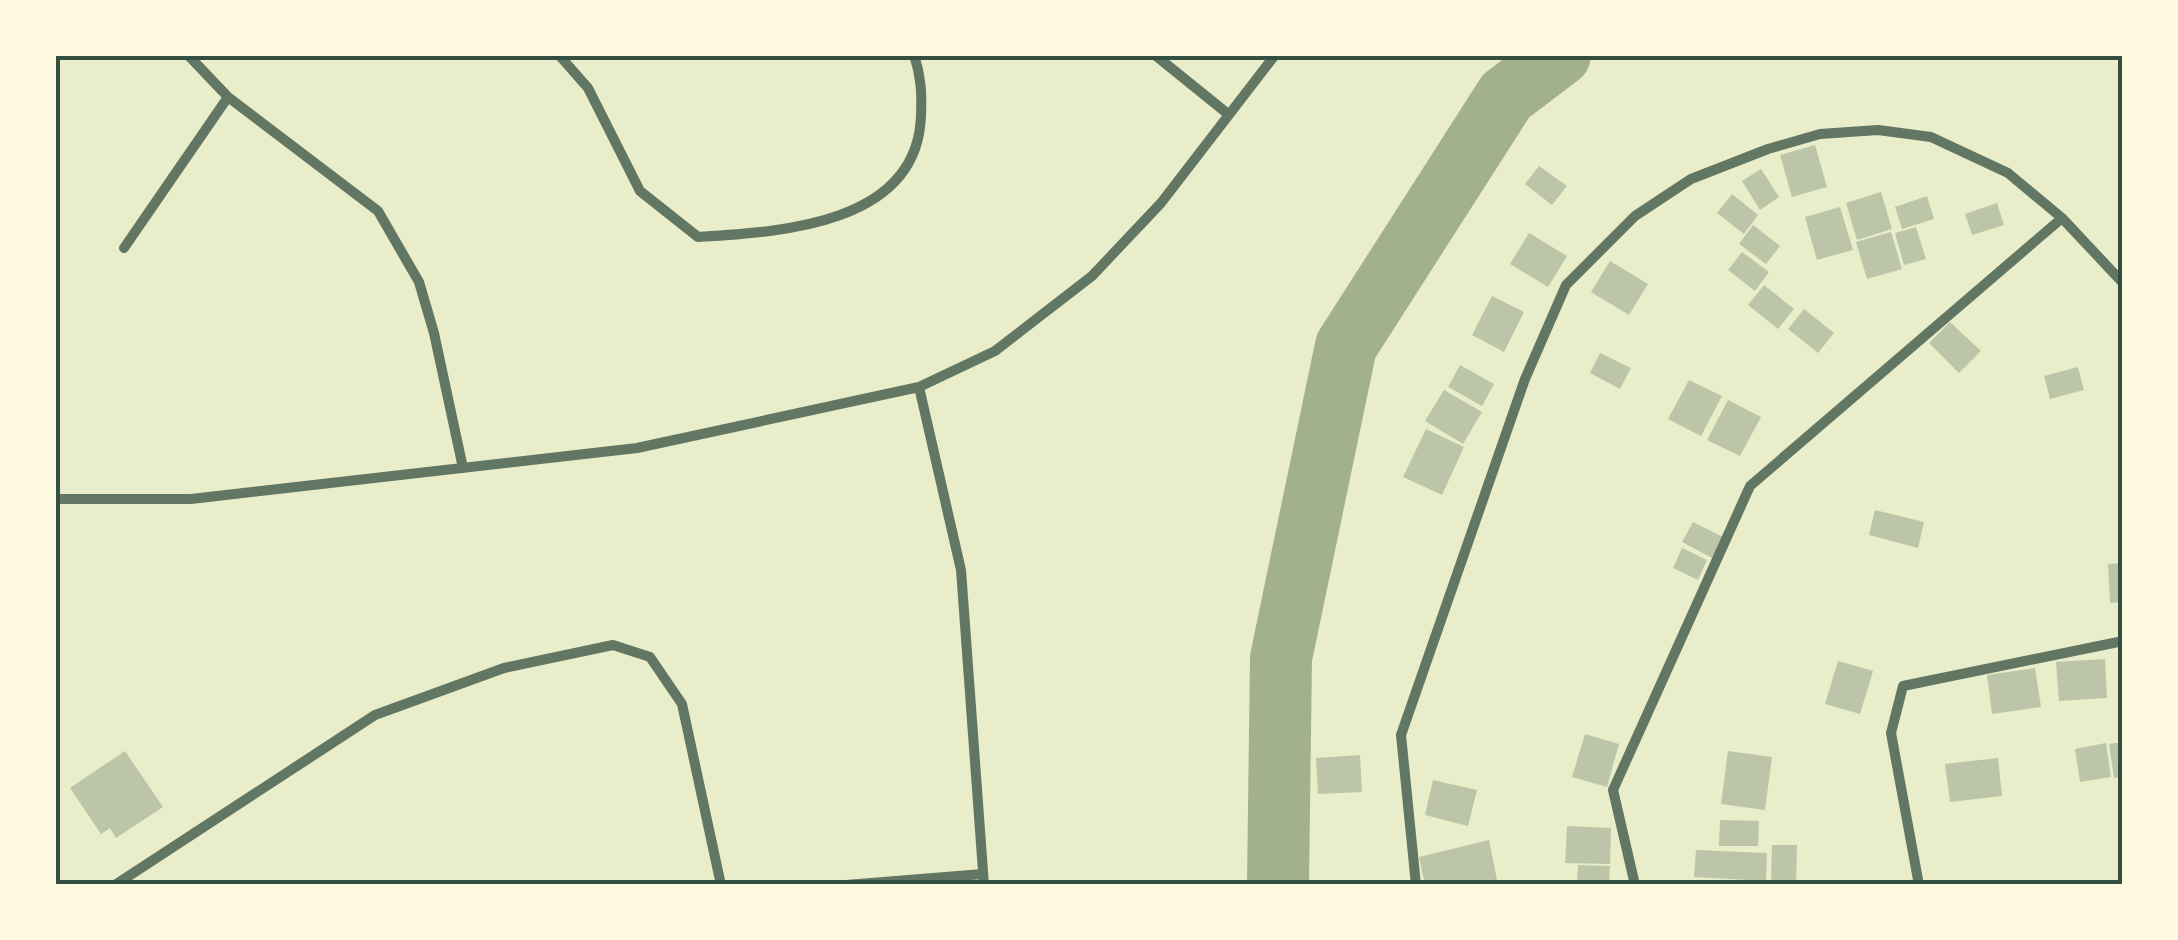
<svg xmlns="http://www.w3.org/2000/svg" width="2178" height="940" font-family="Montserrat,sans-serif">
<rect width="100%" height="100%" fill="#e9edc9"/>
<g fill="none" stroke-linecap="round" stroke-linejoin="round">
<path stroke="#a3b18a" stroke-width="62" d="M 1278,885 L 1281,658 L 1346,346 L 1506,96 L 1560,55"/>
</g>
<path fill="#bcc5a7" d="M 1815,145 L 1827,187 L 1792,197 L 1780,155 Z
M 1539,166 L 1567,186 L 1552,205 L 1525,184 Z
M 1761,169 L 1779,197 L 1760,210 L 1742,181 Z
M 1881,192 L 1892,229 L 1857,240 L 1846,203 Z
M 1732,194 L 1758,215 L 1744,234 L 1717,213 Z
M 1927,196 L 1934,219 L 1902,229 L 1895,207 Z
M 1997,203 L 2004,225 L 1972,235 L 1965,214 Z
M 1840,207 L 1853,250 L 1817,260 L 1805,217 Z
M 1753,225 L 1780,246 L 1766,264 L 1739,244 Z
M 1916,227 L 1926,259 L 1904,265 L 1895,233 Z
M 1891,232 L 1902,269 L 1867,279 L 1856,242 Z
M 1529,233 L 1567,256 L 1548,287 L 1510,264 Z
M 1742,252 L 1769,272 L 1755,291 L 1728,270 Z
M 1610,261 L 1648,284 L 1629,315 L 1591,292 Z
M 1764,285 L 1794,309 L 1778,329 L 1748,305 Z
M 1492,296 L 1524,312 L 1504,352 L 1472,335 Z
M 1804,309 L 1834,333 L 1818,353 L 1788,329 Z
M 1950,322 L 1981,351 L 1959,373 L 1929,343 Z
M 1600,353 L 1631,368 L 1620,389 L 1590,373 Z
M 1460,365 L 1494,384 L 1482,406 L 1448,387 Z
M 2078,367 L 2084,390 L 2050,399 L 2044,376 Z
M 1689,380 L 1722,396 L 1701,436 L 1668,419 Z
M 1444,390 L 1482,412 L 1463,444 L 1425,421 Z
M 1728,400 L 1761,417 L 1740,456 L 1707,440 Z
M 1426,429 L 1464,447 L 1442,495 L 1403,477 Z
M 1875,510 L 1924,522 L 1918,548 L 1869,535 Z
M 1693,522 L 1723,537 L 1712,558 L 1682,542 Z
M 1682,548 L 1707,560 L 1698,580 L 1673,568 Z
M 2123,563 L 2123,602 L 2110,603 L 2108,564 Z
M 2105,659 L 2107,698 L 2059,701 L 2056,662 Z
M 1838,661 L 1873,671 L 1860,714 L 1825,704 Z
M 2035,668 L 2041,707 L 1992,714 L 1987,675 Z
M 1585,734 L 1619,744 L 1607,787 L 1572,777 Z
M 2123,742 L 2123,777 L 2114,778 L 2109,744 Z
M 2106,743 L 2111,777 L 2080,782 L 2075,749 Z
M 125,751 L 163,807 L 116,838 L 110,828 L 101,834 L 70,788 Z
M 1728,751 L 1772,757 L 1765,810 L 1721,804 Z
M 1360,755 L 1362,792 L 1318,794 L 1316,758 Z
M 1998,758 L 2002,796 L 1950,802 L 1945,764 Z
M 1433,780 L 1477,790 L 1468,826 L 1425,815 Z
M 1720,820 L 1759,821 L 1758,846 L 1719,846 Z
M 1567,826 L 1611,828 L 1610,864 L 1565,863 Z
M 1489,840 L 1498,885 L 1425,885 L 1419,857 Z
M 1772,845 L 1797,845 L 1796,884 L 1771,883 Z
M 1696,850 L 1767,853 L 1766,881 L 1694,877 Z
M 1578,865 L 1610,866 L 1609,883 L 1577,882 Z"/>
<g fill="none" stroke-linecap="round" stroke-linejoin="round">
<path stroke="#617663" stroke-width="10" d="M 188,55 L 228,97 L 378,211 L 419,282 L 434,333 L 463,468
M 559,55 L 588,88 L 640,191 L 698,237 C 780,232 918,225 921,115 C 922,93 921,76 914,55
M 1155,55 L 1228,114
M 124,248 L 228,97
M 919,387 L 961,570 L 984,885
M 55,499 L 191,499 L 637,448 L 919,387 L 995,351 L 1092,276 L 1161,203 L 1275,55
M 115,885 L 375,715 L 504,668 L 613,645 L 650,657 L 682,704 L 721,885
M 846,885 L 983,874
M 1416,885 L 1401,735 L 1525,379 L 1566,285 L 1635,216 L 1691,179 L 1768,149 L 1820,134 L 1878,130 L 1931,137 L 2008,173 L 2062,218 L 2123,283
M 1635,885 L 1613,790 L 1750,486 L 2062,218
M 1919,885 L 1891,733 L 1903,686 L 2123,641"/>
</g>
<rect width="2178" height="940" fill="none" stroke="#fefae0" stroke-width="115"/>
<rect x="58" y="58" width="2062" height="824" fill="none" stroke="#344e41" stroke-width="4"/>
</svg>
